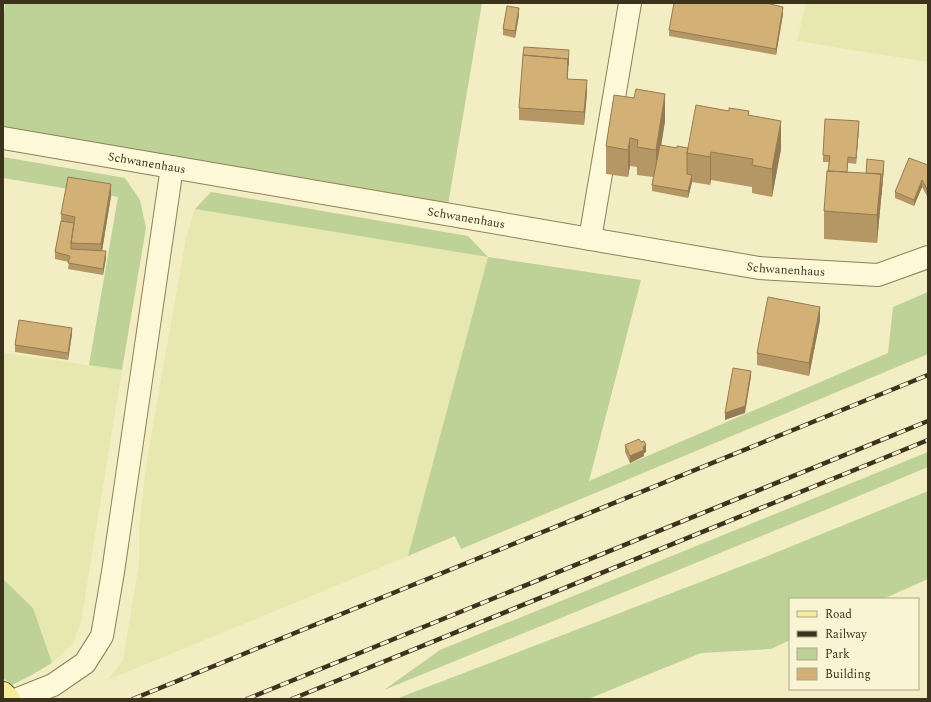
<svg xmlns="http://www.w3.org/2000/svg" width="931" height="702" font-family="Spectral,serif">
<rect width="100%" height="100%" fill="#f2edc3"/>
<path fill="#e6e8b0" d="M 806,3 L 928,3 L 928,62 L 797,41 Z
M 195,209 L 488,257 L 408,556 L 108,680 L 123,660 L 139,563 L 139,529 L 146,465 L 186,238 Z
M 3,353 L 122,370 L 81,622 L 73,643 L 52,663 L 33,608 L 3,579 Z"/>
<path fill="#bed196" d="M 5,3 L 482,3 L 448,205 L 3,128 L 3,27 Z
M 3,157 L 125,178 L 140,200 L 146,228 L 122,370 L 89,365 L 118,197 L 3,178 Z
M 211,192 L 468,236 L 488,257 L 641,280 L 589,481 L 888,353 L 893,307 L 928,292 L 928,354 L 461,549 L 455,536 L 408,556 L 488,257 L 195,209 Z
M 928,452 L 928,467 L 823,511 L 384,690 L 440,650 Z
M 928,491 L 928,579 L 883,599 L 790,599 L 790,640 L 771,649 L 701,653 L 588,699 L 396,699 L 765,557 Z
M 3,579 L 33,608 L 52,663 L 30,676 L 12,685 L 3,678 Z"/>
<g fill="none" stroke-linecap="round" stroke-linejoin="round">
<g stroke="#8e8058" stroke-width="24">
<g id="minor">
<path id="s1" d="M 3,138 L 759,268 L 878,275 L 928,257"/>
<path d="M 590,239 L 630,3"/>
<path d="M 18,699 L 53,685 L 85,663 L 102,636 L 113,572 L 172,167"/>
</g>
</g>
<g stroke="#5c4c2c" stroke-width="24">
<path id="major" d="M 3,693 L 9,699"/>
</g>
<use href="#minor" stroke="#fcf8d8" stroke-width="22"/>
<use href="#major" stroke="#f8ed98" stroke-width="22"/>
<g stroke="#3d331d" stroke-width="4.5">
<path id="rail" d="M 133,699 L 928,375
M 247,699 L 928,421
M 292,699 L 928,440"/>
</g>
<use href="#rail" stroke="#f9f5d4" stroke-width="3" stroke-dasharray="9" stroke-linecap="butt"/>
</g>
<path fill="#b59765" d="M 783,14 L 776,55 L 669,36 L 669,30 Z
M 519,15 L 515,38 L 503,35 L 503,29 Z
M 569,57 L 567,79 L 587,93 L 584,125 L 519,120 L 519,108 Z
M 749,115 L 781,149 L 772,197 L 752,193 L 752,187 L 711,180 L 710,185 L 692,182 L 688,198 L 652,191 L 652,185 L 653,177 L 637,175 L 637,167 L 630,166 L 628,177 L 606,174 L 606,146 L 665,121 L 661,145 L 677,148 L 688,148 Z
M 859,128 L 856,164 L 848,163 L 847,172 L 866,173 L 884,167 L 877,243 L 824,239 L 824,211 L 829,162 L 823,162 L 823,155 Z
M 928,165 L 928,198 L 922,187 L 914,206 L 895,198 L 895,192 Z
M 111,196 L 102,251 L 106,258 L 103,275 L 68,269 L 69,262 L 55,259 L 55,252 L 61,221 L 61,214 Z
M 820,320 L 809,376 L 757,365 L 757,353 Z
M 72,334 L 68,360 L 15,352 L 15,345 Z
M 625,445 L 646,452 L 644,453 L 644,456 L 630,463 L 625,452 Z"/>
<path fill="#947b53" d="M 783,7 L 783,14 L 776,55 L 776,49 Z
M 519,8 L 519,15 L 515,38 L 515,31 Z
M 569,50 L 569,57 L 567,92 L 567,79 Z
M 587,80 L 587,93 L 584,125 L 584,112 Z
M 665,94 L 665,121 L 656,178 L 656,150 Z
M 781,121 L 781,149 L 772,197 L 772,169 Z
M 859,121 L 859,128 L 856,164 L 856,158 Z
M 630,138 L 630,166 L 628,177 L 628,150 Z
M 711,152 L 711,180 L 710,185 L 710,157 Z
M 884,161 L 884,167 L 877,243 L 877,215 L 881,174 Z
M 692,175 L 692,182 L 688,198 L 688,191 Z
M 922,180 L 922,187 L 914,206 L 914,200 Z
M 111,184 L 111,196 L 101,257 L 101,244 Z
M 106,251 L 106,258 L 103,275 L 103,269 Z
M 820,307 L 820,320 L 809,376 L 809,363 Z
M 72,328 L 72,334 L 68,360 L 68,353 Z
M 751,371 L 751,377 L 745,413 L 725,420 L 725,413 Z
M 646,445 L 646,452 L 644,453 L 644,456 L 630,463 L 630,456 L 643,447 Z"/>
<path fill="#d3b076" stroke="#947b53" d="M 674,3 L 766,3 L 783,7 L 776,49 L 669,30 Z
M 507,6 L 519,8 L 515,31 L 503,29 Z
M 524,47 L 569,50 L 568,65 L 568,59 L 523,55 Z
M 523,55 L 568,59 L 567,79 L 587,80 L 584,112 L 519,108 Z
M 636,89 L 665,94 L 656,150 L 637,147 L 638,140 L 630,138 L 628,150 L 606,146 L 614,95 L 634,98 Z
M 696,105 L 729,111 L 729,108 L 749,111 L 748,115 L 781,121 L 772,169 L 752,165 L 753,159 L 711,152 L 710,157 L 687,153 Z
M 825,119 L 859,121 L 856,158 L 848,157 L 847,172 L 828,171 L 830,156 L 823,155 Z
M 660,145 L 677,148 L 677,146 L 688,148 L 687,153 L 687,174 L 692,175 L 688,191 L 652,185 Z
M 909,158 L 928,165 L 928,191 L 922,180 L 914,200 L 895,192 Z
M 867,159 L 884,161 L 881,195 L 881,174 L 866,173 Z
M 827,171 L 881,174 L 877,215 L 824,211 Z
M 68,177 L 111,184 L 101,244 L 71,243 L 75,217 L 61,214 Z
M 61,221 L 74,223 L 71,243 L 71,249 L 106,251 L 103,269 L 68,263 L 70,256 L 55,252 Z
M 768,297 L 820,307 L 809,363 L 757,353 Z
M 19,320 L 72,328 L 68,353 L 15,345 Z
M 733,368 L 751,371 L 745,406 L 725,413 Z
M 639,439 L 641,442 L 644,441 L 646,445 L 643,447 L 644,450 L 630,456 L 625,445 Z"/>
<g text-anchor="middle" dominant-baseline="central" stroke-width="3" stroke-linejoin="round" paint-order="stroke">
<g font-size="12" fill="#3d331d" stroke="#f9f5d4">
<text stroke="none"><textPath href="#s1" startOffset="146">Schwanenhaus</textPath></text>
<text stroke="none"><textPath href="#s1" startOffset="470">Schwanenhaus</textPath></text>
<text stroke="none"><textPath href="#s1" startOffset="794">Schwanenhaus</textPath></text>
</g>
</g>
<rect width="931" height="702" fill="none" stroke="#3d331d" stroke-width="8"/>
<rect x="789" y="598" width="130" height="92" fill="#f9f5d4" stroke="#aea78b"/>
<rect x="797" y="611" width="20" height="6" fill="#f8ed98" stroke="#aea78b"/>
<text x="825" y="618" font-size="12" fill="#3d331d">Road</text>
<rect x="797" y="631" width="20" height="6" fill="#3d331d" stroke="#aea78b"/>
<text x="825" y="638" font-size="12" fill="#3d331d">Railway</text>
<rect x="797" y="648" width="20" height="12" fill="#bed196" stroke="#aea78b"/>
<text x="825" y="658" font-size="12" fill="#3d331d">Park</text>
<rect x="797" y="668" width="20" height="12" fill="#d3b076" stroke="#aea78b"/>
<text x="825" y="678" font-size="12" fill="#3d331d">Building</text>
</svg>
